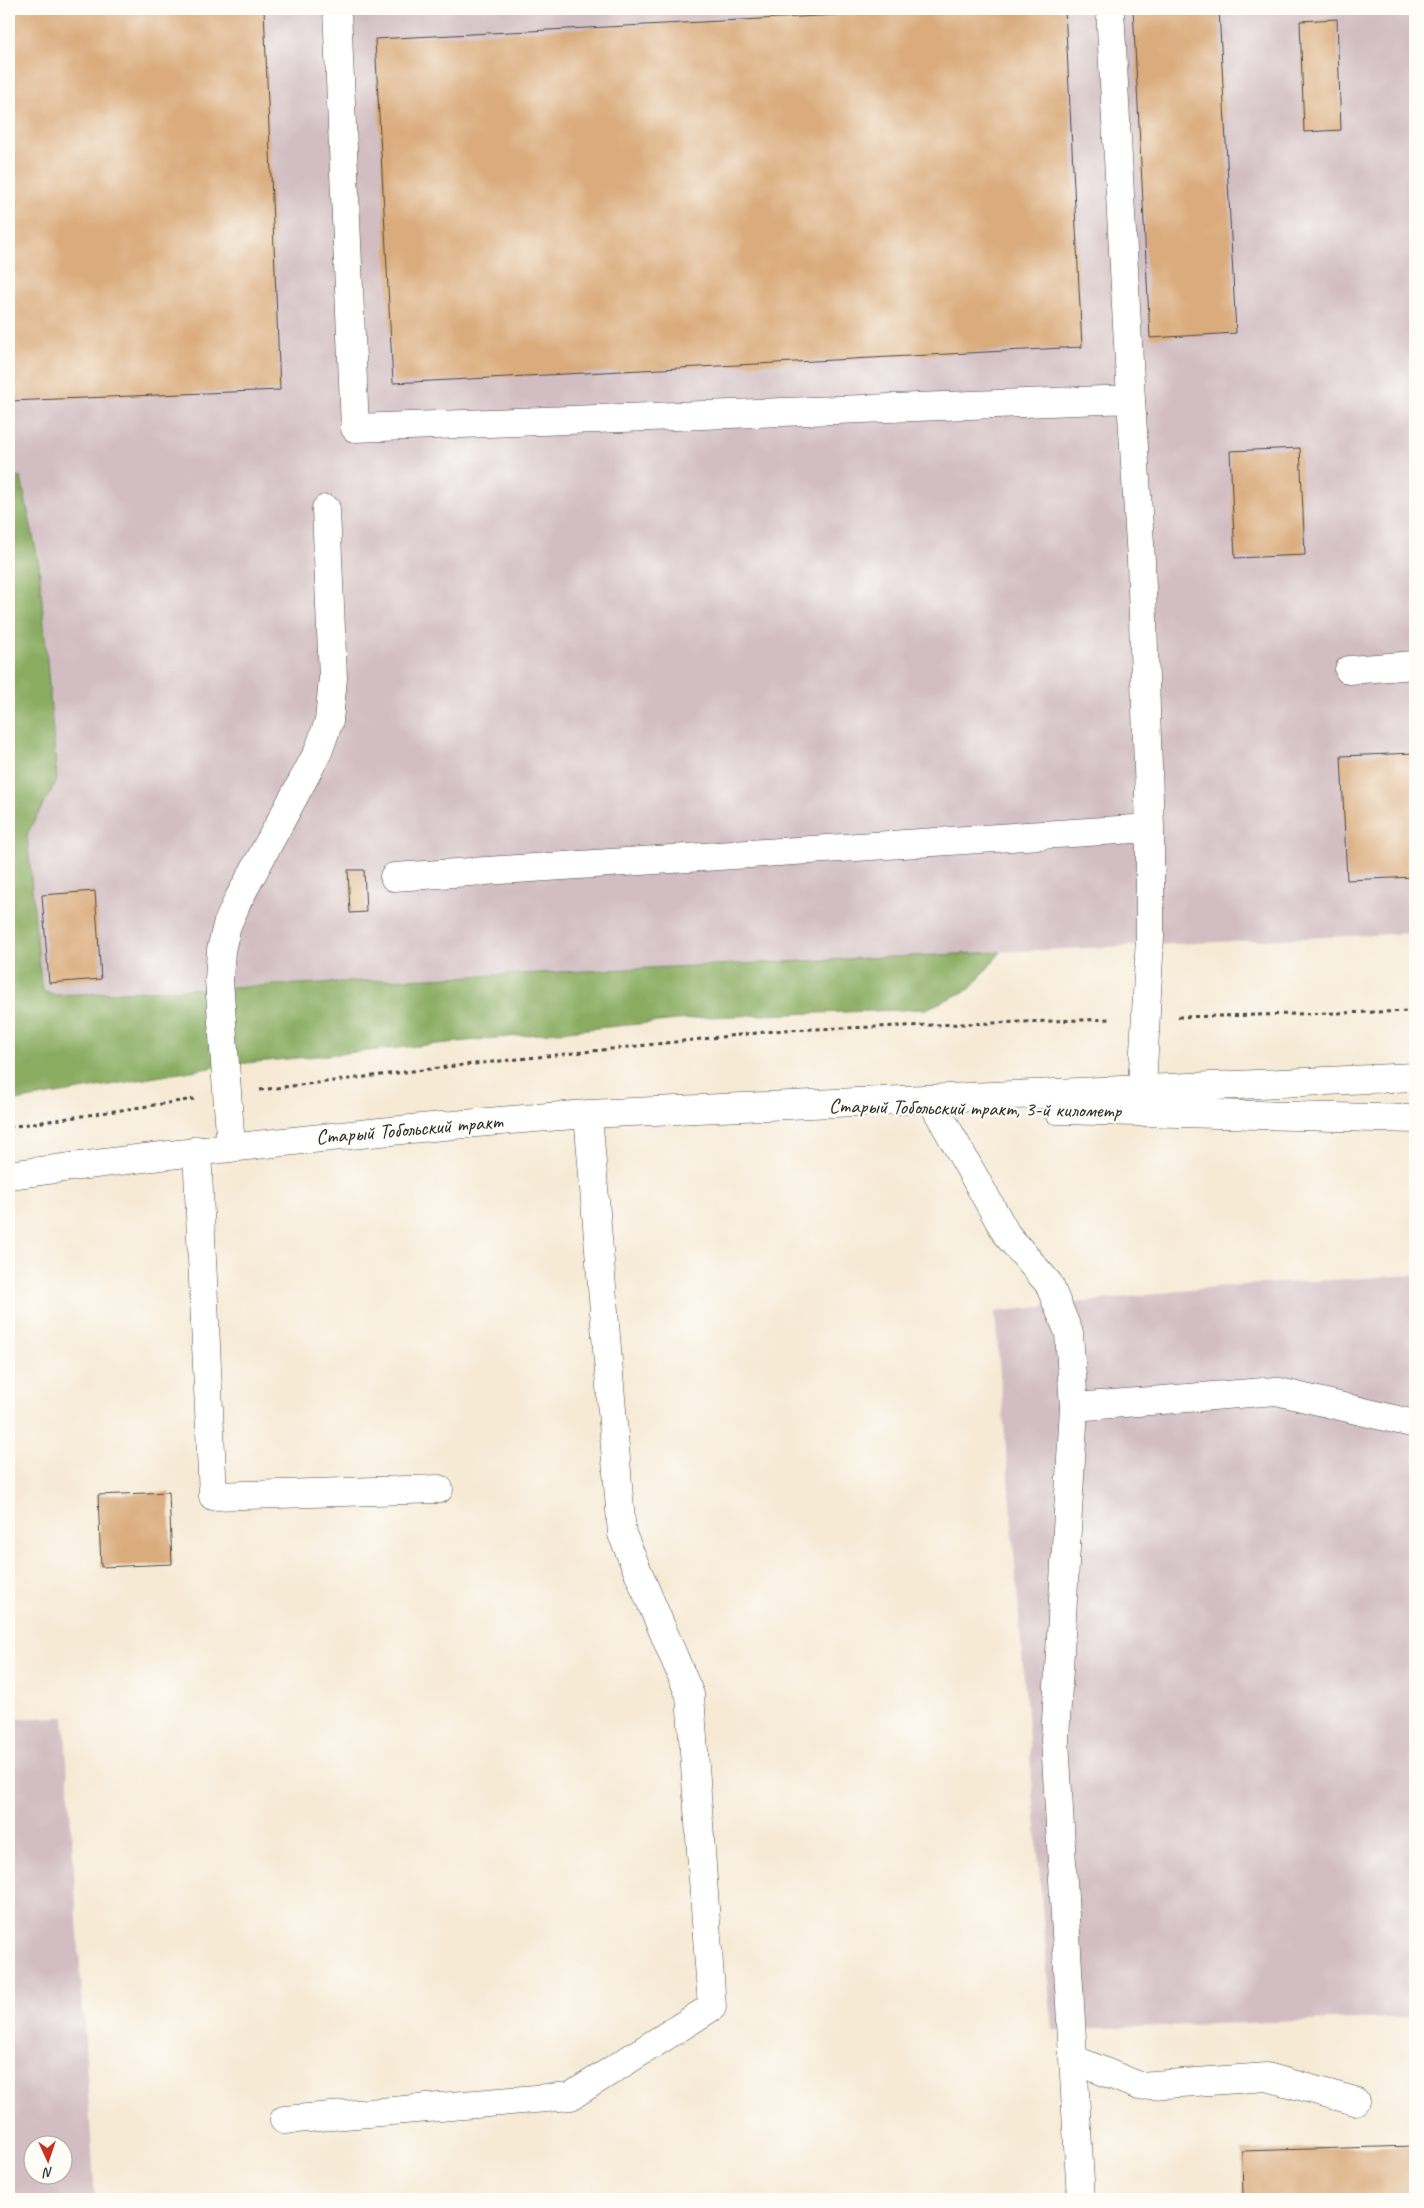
<svg xmlns="http://www.w3.org/2000/svg" width="1424" height="2208" font-family="Caveat,sans-serif">
<rect width="100%" height="100%" fill="#fdfcf7"/>
<filter id="ink" filterUnits="userSpaceOnUse"><feTurbulence type="fractalNoise" baseFrequency=".02" numOctaves="2"/><feDisplacementMap in="SourceGraphic" scale="10" xChannelSelector="R" yChannelSelector="G"/><feConvolveMatrix kernelMatrix="1 2 1 2 8 2 1 2 1" color-interpolation-filters="sRGB"/></filter>
<filter id="wash" filterUnits="userSpaceOnUse"><feTurbulence type="fractalNoise" baseFrequency=".0096" numOctaves="4" result="noise"/><feDisplacementMap in="SourceGraphic" scale="20" xChannelSelector="R" yChannelSelector="G"/><feGaussianBlur stdDeviation="1.12" result="paint"/><feColorMatrix in="noise" values="0 0 0 0 0 0 0 0 0 0 0 0 0 0 0 0 0 1.4 0 .05"/><feComposite in="paint" operator="in"/></filter>
<g filter="url(#wash)">
<rect width="100%" height="100%" fill="#f6ead5"/>
<path fill="#d2bec2" fill-rule="evenodd" d="M 9,9 L 1415,9 L 1415,933 L 57,995 L 43,992 L 41,983 L 27,834 L 57,780 L 39,565 L 21,478 L 9,472 Z
M 1415,1275 L 1415,2017 L 1052,2030 L 995,1312 L 1225,1286 Z
M 64,1717 L 95,2199 L 9,2199 L 9,1719 ZM 32,2146 L 62,2146 L 62,2176 L 32,2176 Z"/>
<path fill="#89ac60" stroke="#5a6c46" d="M 9,472 L 21,478 L 39,565 L 57,780 L 27,834 L 41,983 L 44,992 L 57,995 L 1001,952 L 970,989 L 926,1009 L 708,1017 L 227,1065 L 9,1102 Z"/>
<g id="blocks">
<path fill="#daab7c" d="M 9,9 L 264,9 L 280,390 L 9,401 Z
M 953,9 L 1065,9 L 1082,347 L 393,383 L 375,39 Z
M 1133,9 L 1219,9 L 1236,333 L 1150,338 Z
M 1337,19 L 1341,130 L 1304,132 L 1300,21 Z
M 1300,448 L 1305,555 L 1235,558 L 1230,451 Z
M 1415,753 L 1415,877 L 1347,880 L 1341,756 Z
M 348,870 L 364,870 L 366,912 L 350,913 Z
M 95,891 L 101,979 L 49,983 L 42,895 Z
M 169,1492 L 172,1564 L 101,1567 L 98,1495 Z
M 1413,2146 L 1415,2199 L 1243,2199 L 1242,2151 Z"/>
</g>
</g>
<g filter="url(#ink)">
<use href="#blocks" fill-opacity="0" stroke="#494844" stroke-width="1"/>
<g fill="none" stroke-linecap="round" stroke-linejoin="round">
<g stroke="#494844" stroke-width="29">
<path id="minor" d="M 337,9 L 355,428 L 1131,399 L 1110,9
M 1131,399 L 1141,560 L 1150,828 L 1150,937 L 1142,1089
M 1349,670 L 1415,665
M 394,877 L 1150,828
M 935,1107 L 1007,1235 L 1049,1284 L 1069,1333 L 1074,1407 L 1055,1739 L 1081,2199
M 1057,1110 L 1415,1119
M 231,1147 L 219,980 L 221,950 L 227,925 L 238,900 L 318,752 L 329,721 L 333,678 L 326,509
M 197,1150 L 213,1496 L 439,1489
M 9,1175 C 201,1150 394,1128 588,1114 L 1415,1077
M 1074,1407 L 1276,1391 L 1415,1424
M 1073,2059 L 1139,2086 L 1267,2077 L 1355,2101
M 284,2120 L 571,2096 L 712,2007 L 690,1695 L 622,1534 L 588,1114"/>
</g>
<path stroke="#494844" stroke-width="3" stroke-dasharray="4 4" stroke-linecap="butt" d="M 1178,1017 L 1415,1011
M 260,1090 L 446,1067 L 784,1030 L 1112,1019
M 9,1127 L 194,1099"/>
<use href="#minor" stroke="#fff" stroke-width="28"/>
</g>
</g>
<g text-anchor="middle" dominant-baseline="central" stroke-width="5" stroke-linejoin="round" paint-order="stroke">
<g font-size="21" fill="#2b2b2b" stroke="#fdfcf7">
<text transform="translate(975 1108) rotate(1)">Старый Тобольский тракт, 3-й километр</text>
<text transform="translate(409 1129) rotate(-5)">Старый Тобольский тракт</text>
</g>
</g>
<rect width="1424" height="2208" fill="none" stroke="#fdfcf7" stroke-width="30"/>
<g transform="translate(48 2160) rotate(177)"><circle r="24" fill="#fdfcf7" stroke="#a9a8a5"/>
<path d="M0-4L9 19L0 12L-9 19Z" fill="#c8321e"/>
<text y="-8" font-size="14" font-weight="bold" text-anchor="middle" fill="#2b2b2b">N</text>
</g>
</svg>
